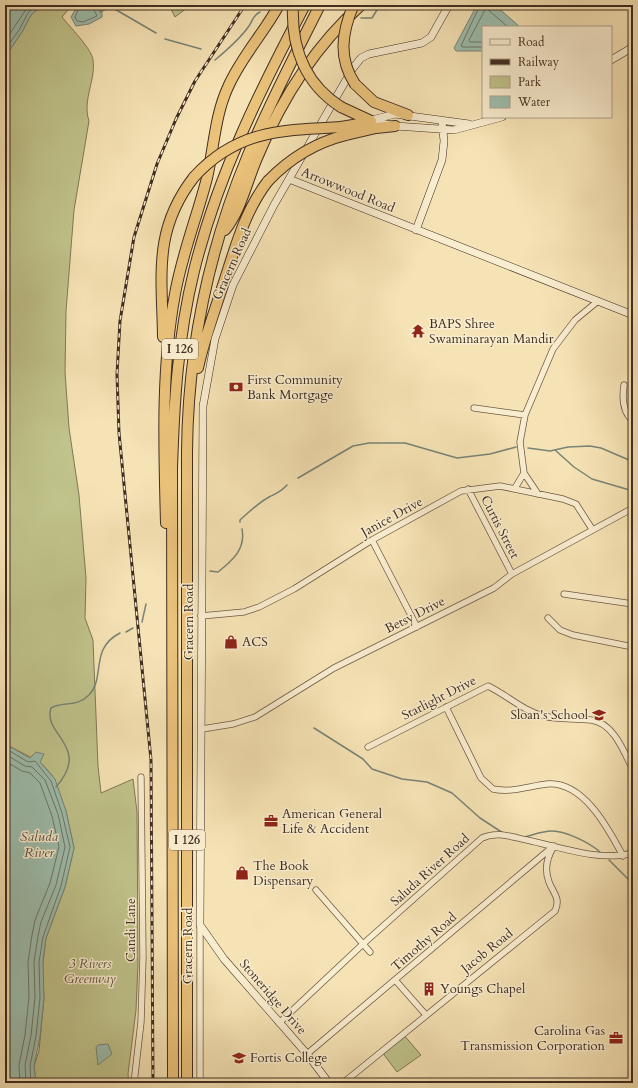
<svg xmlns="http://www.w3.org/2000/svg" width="638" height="1088" font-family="Cardo,serif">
<rect width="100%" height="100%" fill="#f6e3b5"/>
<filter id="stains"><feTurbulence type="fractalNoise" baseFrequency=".005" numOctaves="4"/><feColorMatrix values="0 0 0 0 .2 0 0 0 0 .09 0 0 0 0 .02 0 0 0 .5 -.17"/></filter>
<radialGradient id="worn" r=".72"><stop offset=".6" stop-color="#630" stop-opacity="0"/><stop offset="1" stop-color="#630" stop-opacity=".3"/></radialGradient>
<path fill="#c0c38b" stroke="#807856" d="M 42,5 L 53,7 L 54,5 L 72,5 L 62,17 C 69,26 92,49 93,60 C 96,80 82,100 89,121 L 74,210 L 66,311 L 65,372 L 69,428 L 79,495 L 86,578 L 85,618 L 93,640 L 98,766 L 101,793 L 133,779 L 137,812 L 138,964 L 136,1010 L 128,1074 L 129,1083 L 36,1083 L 34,1066 L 39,1051 L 44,998 L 42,971 L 46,938 L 65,887 L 74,848 L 66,811 L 52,775 L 40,762 L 5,744 L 5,57 L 22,32 L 31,15 Z
M 169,5 L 191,5 L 175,17 Z
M 403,1034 L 421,1055 L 397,1072 L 382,1052 Z"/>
<path fill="#9dbeae" stroke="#778476" d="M 5,5 L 42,5 L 31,15 L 22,32 L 5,57 Z
M 78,5 L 98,5 L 98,9 L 102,12 L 102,17 L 89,24 L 76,26 L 71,17 Z
M 477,5 L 495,5 L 520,27 L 483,27 L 483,51 L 456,51 L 454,48 Z
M 5,744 L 30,758 L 36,752 L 44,754 L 40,762 L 55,779 L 66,811 L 74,848 L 65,887 L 46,938 L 43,962 L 44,998 L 40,1037 L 34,1066 L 36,1083 L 5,1083 Z
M 108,1044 L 112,1054 L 98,1065 L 96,1047 L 98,1045 Z"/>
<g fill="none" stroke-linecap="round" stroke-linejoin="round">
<path stroke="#6e7668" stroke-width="1" d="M 80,5 L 75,17 L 77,21 L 83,22 L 97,16 L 94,10 L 94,5
M 480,5 L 461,46 L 463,47 L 483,47
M 5,41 L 29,5
M 483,42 L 470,42 L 469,40 L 486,8 L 508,27
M 5,50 L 19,30 L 28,13 L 36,5
M 5,748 L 28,762 L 35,761 L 51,781 L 62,813 L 70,847 L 61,886 L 43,937 L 39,962 L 40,998 L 36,1036 L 30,1066 L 31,1083
M 5,754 L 25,766 L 32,767 L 45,780 L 58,814 L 65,847 L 56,885 L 41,922 L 38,936 L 34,962 L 35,997 L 31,1036 L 25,1065 L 26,1083
M 5,761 L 22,771 L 30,773 L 40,783 L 52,816 L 59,847 L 50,883 L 35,920 L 32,935 L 28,962 L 29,997 L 25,1035 L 19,1065 L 20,1083"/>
<path stroke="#778476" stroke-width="1.5" d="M 435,5 L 440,7
M 100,12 L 108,8 L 113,8 L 156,33
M 361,18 L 372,18 L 380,5
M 165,39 L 201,49
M 215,60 C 227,50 240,39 249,26 C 253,20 253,15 260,12
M 528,448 L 550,451 L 568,447 L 590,446 L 601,448 L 629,460 L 633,460
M 555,450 L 574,467 L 592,479 L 633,491
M 298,478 L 353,446 L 369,443 L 405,443 L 457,458 L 490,454 L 516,447
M 240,522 L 240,520 C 249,512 258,503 269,497 C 277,493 281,492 287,485
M 210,571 L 218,572 C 232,561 246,549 242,529
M 142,622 L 146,604
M 126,632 L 133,628
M 314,728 L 363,759 L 372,769 L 402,779 L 427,782 L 452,793 L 480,818 L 503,833
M 56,787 C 92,746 42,735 51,708 C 63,701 76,708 89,695 C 106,677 89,649 120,633
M 524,837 C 533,835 542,831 552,831 C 566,831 590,843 600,852
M 609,860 L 633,884"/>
<g stroke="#6d5a46" stroke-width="7">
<path id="street" d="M 624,385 C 622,398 622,412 633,421
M 474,408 L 525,415
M 515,488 L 524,473
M 468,489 L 512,574
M 538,494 L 524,473 L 520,442 L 525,415 L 553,349 L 575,320 L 598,301
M 372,540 L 417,627
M 564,594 L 633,604
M 201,616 L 244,612 L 259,607 L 294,589 L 372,540 L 461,491 L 500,486 L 563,499 L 576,504 L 592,529
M 548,618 L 560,630 L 573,635 L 633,647
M 446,707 L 481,778 L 493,789 C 512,793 529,786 547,784 C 584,781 609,830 623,856
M 202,729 L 233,724 L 255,717 L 334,668 L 494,588 L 512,574 L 633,508
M 368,747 L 488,686 C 507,695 523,711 544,716 C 559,720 576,718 591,720 C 614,723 624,752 633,770
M 316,890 L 370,952
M 200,925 L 200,1083
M 396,981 L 426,1015
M 279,1023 L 363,944 L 482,838 C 497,831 512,837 527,840 C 560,847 599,862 633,853
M 307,1054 L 550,849
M 134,1083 L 141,1022 L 143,957 L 141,777
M 343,1083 L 555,911 C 561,898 553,893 549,882 C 544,869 547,857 554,846"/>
</g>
<g stroke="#3f2d21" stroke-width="8">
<path id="secondary" d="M 611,60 L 633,47
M 372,120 L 395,114 L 469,124
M 371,121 L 395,126 L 454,130 L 502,117
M 289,179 L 633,315
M 416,230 L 442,160 L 444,141 L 442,122
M 329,1083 L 307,1054 L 224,959 L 200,925 L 203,406 L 215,339 L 233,285 L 274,205 L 353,68 L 361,58 L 369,54 L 422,43 L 431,37 L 449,5"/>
</g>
<g stroke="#3f2d21" stroke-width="12">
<path id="highway" d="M 355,84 L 374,102 L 408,115
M 341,107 L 371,121
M 341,127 L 365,123
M 346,135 L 376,128 L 395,126
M 225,230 C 241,210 247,181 257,158 C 281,100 314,47 361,5
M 163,337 C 162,274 153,230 194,177
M 198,368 C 204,340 214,313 223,285 C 235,249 244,212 268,181
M 166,523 C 164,447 161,369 175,294 C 182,254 197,217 207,178 C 214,147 215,115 228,87 C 241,57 264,33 279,5
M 173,1083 L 172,469 C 174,403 178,336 194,271 C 217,177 260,90 305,5
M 187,1083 L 187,451 C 188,350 209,249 248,155 C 269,104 295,55 320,5"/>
</g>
<use href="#street" stroke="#f9edcf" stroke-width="5.5"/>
<use href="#secondary" stroke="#f9edcf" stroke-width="7"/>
<use href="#highway" stroke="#ebc27a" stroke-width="10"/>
<g stroke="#3f2d21" stroke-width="3">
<path id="rail" d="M 153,1083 L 151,760 L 119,433 L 117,374 L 120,321 L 134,237 L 157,164 L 176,119 L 195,81 L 245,5"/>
</g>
<use href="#rail" stroke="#f9edcf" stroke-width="1.5" stroke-dasharray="4.5" stroke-linecap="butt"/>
<g stroke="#3f2d21" stroke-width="12" stroke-linecap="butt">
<path id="highway-bridge" d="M 293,5 C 291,47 305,84 341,107
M 353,6 C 342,33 338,58 355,84
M 194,177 C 237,130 282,130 341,127
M 268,181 C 290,158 314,143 346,135"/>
</g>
<use href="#highway-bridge" stroke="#ebc27a" stroke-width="10"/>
</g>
<defs>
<g id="temple-bare" transform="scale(1.08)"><path d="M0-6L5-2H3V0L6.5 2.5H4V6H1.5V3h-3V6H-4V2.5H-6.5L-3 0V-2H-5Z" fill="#8f2418" stroke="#f9edcf" stroke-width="2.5" paint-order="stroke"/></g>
<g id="bank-bare" transform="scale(1.08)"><path d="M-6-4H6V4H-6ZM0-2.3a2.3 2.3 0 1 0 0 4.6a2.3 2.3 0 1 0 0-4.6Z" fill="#8f2418" stroke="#f9edcf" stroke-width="2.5" paint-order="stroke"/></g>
<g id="shop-bare" transform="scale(1.08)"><path d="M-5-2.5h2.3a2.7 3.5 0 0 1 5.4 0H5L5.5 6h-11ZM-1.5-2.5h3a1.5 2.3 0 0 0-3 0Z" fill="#8f2418" stroke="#f9edcf" stroke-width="2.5" paint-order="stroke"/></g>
<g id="school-bare" transform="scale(1.08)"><path d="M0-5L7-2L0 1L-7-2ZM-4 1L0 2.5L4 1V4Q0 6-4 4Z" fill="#8f2418" stroke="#f9edcf" stroke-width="2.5" paint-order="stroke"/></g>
<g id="office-bare" transform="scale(1.08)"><path d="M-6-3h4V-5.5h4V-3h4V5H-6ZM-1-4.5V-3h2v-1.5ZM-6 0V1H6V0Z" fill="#8f2418" stroke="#f9edcf" stroke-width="2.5" paint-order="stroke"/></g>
<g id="building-bare" transform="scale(1.08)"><path d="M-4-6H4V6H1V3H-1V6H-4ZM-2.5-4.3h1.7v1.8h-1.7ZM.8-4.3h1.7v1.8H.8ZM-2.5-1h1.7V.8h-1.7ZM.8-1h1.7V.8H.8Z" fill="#8f2418" stroke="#f9edcf" stroke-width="2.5" paint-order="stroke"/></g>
<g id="university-bare" transform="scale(1.08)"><path d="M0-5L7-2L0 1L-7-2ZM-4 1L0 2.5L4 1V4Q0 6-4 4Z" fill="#8f2418" stroke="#f9edcf" stroke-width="2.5" paint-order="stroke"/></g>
</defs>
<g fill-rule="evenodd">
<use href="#temple-bare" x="418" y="331"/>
<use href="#bank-bare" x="236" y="387"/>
<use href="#shop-bare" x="231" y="642"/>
<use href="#school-bare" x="599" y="715"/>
<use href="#office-bare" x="271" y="821"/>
<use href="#shop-bare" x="242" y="873"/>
<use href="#building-bare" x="429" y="989"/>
<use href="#office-bare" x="616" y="1038"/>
<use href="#university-bare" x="239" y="1058"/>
</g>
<g text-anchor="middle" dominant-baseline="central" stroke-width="3" stroke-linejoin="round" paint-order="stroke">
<g fill="#f9edcf" stroke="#776755" stroke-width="1">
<rect x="162" y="339" width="36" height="20" rx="3"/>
<rect x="169" y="830" width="36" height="20" rx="3"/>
</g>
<g font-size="12" font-weight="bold" fill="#3f2d21">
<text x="180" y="349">I 126</text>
<text x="187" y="840">I 126</text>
</g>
<g font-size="13" fill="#3f2d21" stroke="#f9edcf">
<text transform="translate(348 190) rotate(22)">Arrowwood Road</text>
<text transform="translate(232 264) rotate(-66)">Gracern Road</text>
<text transform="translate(392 517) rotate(-29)">Janice Drive</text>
<text transform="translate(500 527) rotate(63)">Curtis Street</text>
<text transform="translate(415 615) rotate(-27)">Betsy Drive</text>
<text transform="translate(189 622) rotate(-90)">Gracern Road</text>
<text transform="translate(439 698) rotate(-27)">Starlight Drive</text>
<text transform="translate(430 870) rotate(-42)">Saluda River Road</text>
<text transform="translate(131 930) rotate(-90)">Candi Lane</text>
<text transform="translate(424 942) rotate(-41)">Timothy Road</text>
<text transform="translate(188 946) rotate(-90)">Gracern Road</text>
<text transform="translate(487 951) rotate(-39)">Jacob Road</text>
<text transform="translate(273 997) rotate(49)">Stoneridge Drive</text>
</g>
<g font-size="13" fill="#3f2d21" stroke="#f9edcf" text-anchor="start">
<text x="429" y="324">BAPS Shree<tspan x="429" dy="15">Swaminarayan Mandir</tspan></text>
<text x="247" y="380">First Community<tspan x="247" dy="15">Bank Mortgage</tspan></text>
<text x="242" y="642">ACS</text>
<text x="588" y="715" text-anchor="end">Sloan's School</text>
<text x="282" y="814">American General<tspan x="282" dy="15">Life &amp; Accident</tspan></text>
<text x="253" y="866">The Book<tspan x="253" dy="15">Dispensary</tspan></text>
<text x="440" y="989">Youngs Chapel</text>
<text x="605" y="1031" text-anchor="end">Carolina Gas<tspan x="605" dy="15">Transmission Corporation</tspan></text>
<text x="250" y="1058">Fortis College</text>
</g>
<g font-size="13" font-style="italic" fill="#5f523c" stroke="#f9edcf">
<text x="90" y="964">3 Rivers<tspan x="90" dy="15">Greenway</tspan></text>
</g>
<g font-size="14" font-style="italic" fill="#565144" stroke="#f9edcf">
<text x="39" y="836">Saluda<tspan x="39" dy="16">River</tspan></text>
</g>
</g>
<rect width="638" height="1088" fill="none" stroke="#f6e3b5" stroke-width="20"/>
<rect x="6" y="6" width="626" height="1076" fill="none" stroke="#3f2d21" stroke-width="2"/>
<rect x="10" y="10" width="618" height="1068" fill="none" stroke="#3f2d21"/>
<rect x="482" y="26" width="130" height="92" fill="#f9edcf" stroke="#afa089"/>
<rect x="490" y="39" width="20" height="6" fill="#f9edcf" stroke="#afa089"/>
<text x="518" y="46" font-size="12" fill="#3f2d21">Road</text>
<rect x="490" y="59" width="20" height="6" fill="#3f2d21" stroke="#afa089"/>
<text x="518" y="66" font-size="12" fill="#3f2d21">Railway</text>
<rect x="490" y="76" width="20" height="12" fill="#c0c38b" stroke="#afa089"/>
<text x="518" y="86" font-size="12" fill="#3f2d21">Park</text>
<rect x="490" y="96" width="20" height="12" fill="#9dbeae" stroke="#afa089"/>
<text x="518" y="106" font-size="12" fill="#3f2d21">Water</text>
<rect width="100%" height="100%" filter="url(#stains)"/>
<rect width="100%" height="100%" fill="url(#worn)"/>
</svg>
